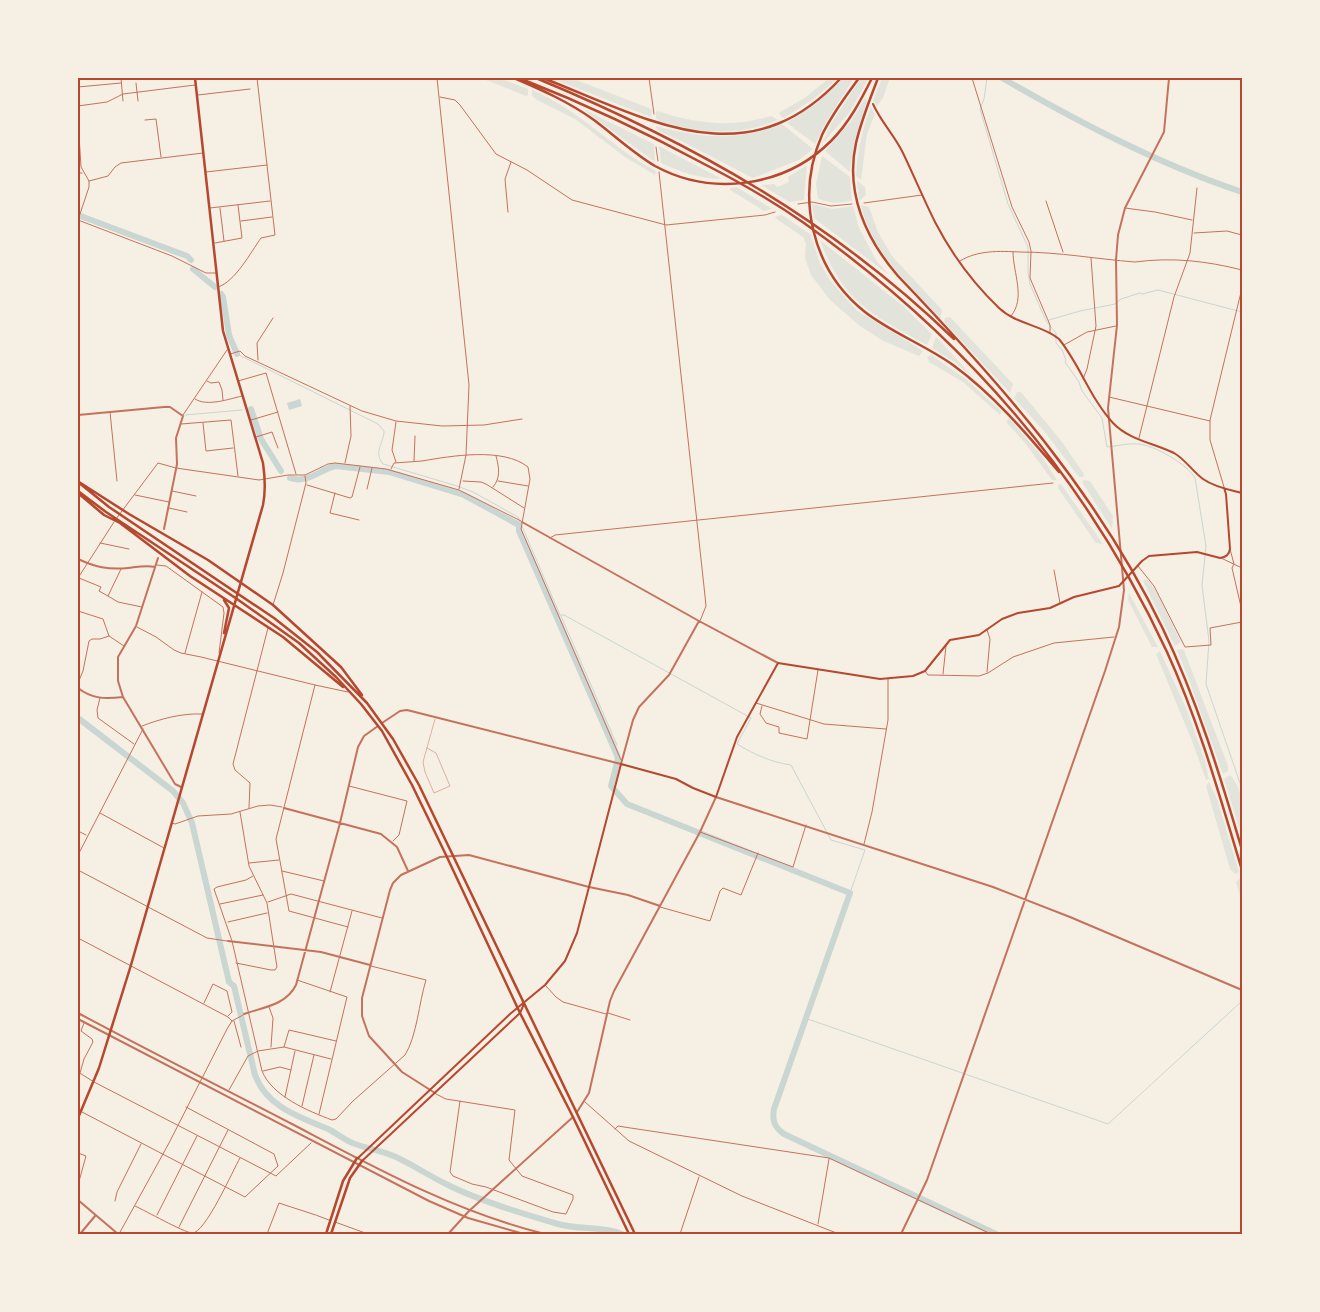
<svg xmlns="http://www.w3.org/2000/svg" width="1320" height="1312" font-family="'Exo 2',sans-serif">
<rect width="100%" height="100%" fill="#f6efe4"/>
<path fill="#e2e4dc" d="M 481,78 L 499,78 L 528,89 L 528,95 L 526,96 Z
M 551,78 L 571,78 L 649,108 L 652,110 L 651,117 Z
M 829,78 L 838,78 L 815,98 L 784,118 L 782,117 L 779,113 L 806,97 Z
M 844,78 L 854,78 L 826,122 L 815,144 L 787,123 L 817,103 Z
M 861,78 L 869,78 L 849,113 L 822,144 L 831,124 Z
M 882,78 L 890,78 L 883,98 L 877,106 L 873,101 Z
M 532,90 C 580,110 612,148 656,171 L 655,175 L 625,157 L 575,119 L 537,100 L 532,96 Z
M 865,98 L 867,101 L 854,143 L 850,172 L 825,151 L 852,120 Z
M 871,107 L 875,114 L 867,134 L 861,180 L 856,176 C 857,152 862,130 871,107 Z
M 581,108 L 654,144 L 655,162 Z
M 658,111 C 696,124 732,128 771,116 L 778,120 C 746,133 711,135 677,126 C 670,124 661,123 656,118 L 656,112 Z
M 782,124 L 813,149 L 799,160 L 753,178 L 683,142 L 657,130 L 656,126 C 702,138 737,142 782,124 Z
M 659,146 L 722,179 C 700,179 681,172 661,163 Z
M 822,156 L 850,177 L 852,201 L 833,203 L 818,199 L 816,184 Z
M 807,165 L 804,200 L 789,202 L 761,185 L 774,184 L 777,187 L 789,182 L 788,177 Z
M 857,181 L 865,187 L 866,195 L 859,201 Z
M 737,187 L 772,209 L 764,211 L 730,190 L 730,188 Z
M 812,204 L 833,209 L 853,206 L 859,228 L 876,260 L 889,275 L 814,218 Z
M 861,205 L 869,207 L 878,232 L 892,256 L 942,310 L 940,319 C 909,284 872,253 861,205 Z
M 782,215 L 810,234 L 820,263 L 830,280 L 856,310 L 923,351 L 919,356 L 883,341 L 860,326 L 830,300 L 811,275 L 805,258 L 806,243 L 803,237 L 775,218 L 777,216 Z
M 820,240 L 903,306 L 932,334 L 927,345 C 873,315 843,303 820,240 Z
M 950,317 L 1013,384 L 1010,393 L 944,322 L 945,318 Z
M 936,337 L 941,342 L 973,377 L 953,361 L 932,348 Z
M 931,355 L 967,380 L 1002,412 L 1000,415 L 963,382 L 929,362 L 927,357 Z
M 1017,392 L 1021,392 L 1062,442 L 1084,474 L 1083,477 L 1079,477 L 1044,431 L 1014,398 Z
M 1009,418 L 1040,454 L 1057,480 L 1052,480 L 1025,443 L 1006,422 Z
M 1084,480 L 1090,481 L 1113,516 L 1112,529 L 1082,482 Z
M 1061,484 L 1103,544 L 1096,543 L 1058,488 L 1058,485 Z
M 1146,579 C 1156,585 1174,629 1181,642 L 1175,646 L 1143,581 Z
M 1129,593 L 1158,647 L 1152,647 L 1150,643 L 1128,600 Z
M 1181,649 L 1184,650 L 1228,766 L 1228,771 L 1223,774 L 1188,677 L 1177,650 Z
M 1160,651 L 1186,708 L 1205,761 L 1209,779 L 1206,780 L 1192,741 L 1156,654 Z
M 1230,775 C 1245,790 1243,817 1242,837 L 1224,779 Z
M 1209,782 L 1217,799 L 1239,872 L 1235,874 L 1230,869 L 1206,786 Z
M 1241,877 L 1242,882 L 1242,904 L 1236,882 Z"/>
<path fill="#c9d6d2" d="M 300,399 L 302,406 L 289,410 L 287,403 Z"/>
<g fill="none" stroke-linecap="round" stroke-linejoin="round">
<path stroke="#c9d6d2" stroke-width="1" d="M 987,78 L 984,99 L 980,109 L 1008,204 L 1028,247 L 1028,272 L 1030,284 L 1046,321 L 1056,333 L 1056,343 L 1062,350 L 1066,360 L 1065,362 L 1079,382 L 1082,391 L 1102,418 L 1107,447 C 1117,446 1128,443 1138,444 C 1154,445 1187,464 1195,478 L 1206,546 L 1202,585 L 1209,641 L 1206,684 L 1242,789
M 1049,320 L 1080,311 L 1115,304 L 1121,299 L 1140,293 L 1142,294 L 1158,290 L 1242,312
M 237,354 L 378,424 L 384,431 C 384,443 373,452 383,464 L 457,486 L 473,492 L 518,517 L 560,615 L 564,615 L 751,718 L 737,744 C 755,755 771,762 791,765 L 831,840 L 865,850 L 850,893
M 249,409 L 251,409
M 185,415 L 242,410
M 561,616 L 617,745
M 805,1018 L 1108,1124 L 1242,1001"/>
<path stroke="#c9d6d2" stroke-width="6" d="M 1002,78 C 1079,122 1158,164 1242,192
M 78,215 L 187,256 L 191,260
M 193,269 L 215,287
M 221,294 L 223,297 L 229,335 L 237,354
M 251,409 L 261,439 L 281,471
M 290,478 C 308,484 320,469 336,466 L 389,472 L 464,495 L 519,525 L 519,531 L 617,755 L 618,759 L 611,786 L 627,804 L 850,893 L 774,1109 C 772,1120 774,1127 784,1134 L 996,1234
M 78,718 L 173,791 L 183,803 L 192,823 L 229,982 L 234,986 L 255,1075 C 267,1107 299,1117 328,1129 C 337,1133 345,1141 355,1144 C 369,1149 384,1151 398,1158 C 415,1166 431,1177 448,1185 C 480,1201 523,1214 558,1224 C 579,1230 603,1226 622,1234"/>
<path stroke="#c5725c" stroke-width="0.5" d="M 427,748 L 436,753 L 450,786 L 434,793 L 425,772 L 423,762 L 435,719"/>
<path stroke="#c5725c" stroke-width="1" d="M 121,78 L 123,101
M 437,78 L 469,385 L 466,455 L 459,489
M 649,78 L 654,114
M 972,78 L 1012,207 L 1029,242 L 1031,251 L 1030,278 L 1050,325 L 1050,333
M 136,83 L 138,101
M 78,87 L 121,83
M 198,95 L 250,89
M 440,97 L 455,100 L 460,105 L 496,154 L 527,170 L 572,200 L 666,225 L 765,215 L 775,212
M 78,106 L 107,102 L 123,94 L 195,85
M 78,119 L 81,167 L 89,181 L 89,187 L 78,220
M 145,120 L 156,119 L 161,157
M 656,147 L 658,161
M 206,172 L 267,165
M 659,172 L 705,596 L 706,606 L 700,621
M 78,173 L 82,173
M 89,181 L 108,176 L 115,167 L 121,163 L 203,153
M 1046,201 L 1063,252
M 864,203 L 922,195
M 798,204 L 812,202 L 831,206 L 852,204
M 210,208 L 270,201
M 220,208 L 224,241
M 1125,208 L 1155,212 L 1192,220
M 508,212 L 505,179 L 511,162
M 78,220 L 172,256 L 206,273 L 216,273
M 241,221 L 272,217
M 1194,233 L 1227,231 L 1242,235
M 215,243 L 242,238 L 238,205
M 960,261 C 978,250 999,251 1020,252 C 1059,252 1096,259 1135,262 C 1172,257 1207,261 1242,270
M 218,287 C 235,282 251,252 261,238 L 275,235 L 257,78
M 1011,316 C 1026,298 1013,273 1013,252
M 1064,345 L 1087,332 L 1116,326
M 230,354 L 240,351 L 245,356 L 362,411 L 396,421 L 442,426 L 484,425 L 522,419
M 258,360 L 257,343 L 273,318
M 1083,379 L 1087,369 L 1096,326 L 1091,258
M 207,381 L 211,383 L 219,382 L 222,390 L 223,400
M 238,381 L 266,373 L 296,474
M 1109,397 L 1210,421
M 195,399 C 207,407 229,399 242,396
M 110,412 L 117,481
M 183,415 L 227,350
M 251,420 L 278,412
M 396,422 L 392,450 L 396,462
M 203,423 L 206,451 L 233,448
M 181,424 L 231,420 L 238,476
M 256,437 L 272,432 L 278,448
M 1139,438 L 1174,297 L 1190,253 L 1197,188
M 414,461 L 415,436
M 345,463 L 351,436 L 350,406
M 391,469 L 394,463 C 403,462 413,462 422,461 C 451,456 503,447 528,467 L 530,479 L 521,529 L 621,760
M 463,481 L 481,482 L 486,484 L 524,508
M 498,481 L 528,486
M 307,485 L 350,498 L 352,497 L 360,467
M 493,487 C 501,478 499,467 496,456
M 1224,487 L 1210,440 L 1210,420 L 1242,288
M 367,489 L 372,468
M 172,491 L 196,496
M 335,493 L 330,513 L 359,520
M 135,495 L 169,502
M 169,508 L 187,512
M 78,511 L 78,512
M 116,519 L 158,463 L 176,468 L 259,480 L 288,475 L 305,475 L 328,464 L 335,463 L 386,469 L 459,490 L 521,521
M 550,538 L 555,535 L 1053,483
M 100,543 L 129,549
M 1230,549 L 1234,564 L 1232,568 L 1242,611
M 1221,558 L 1242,568
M 157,565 L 166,566 L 223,607 L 224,613 L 219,653
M 1138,566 L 1154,586 L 1185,647 L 1211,645 L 1210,628 L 1242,622
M 121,569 L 108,596 L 118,602 L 142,607
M 1054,570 L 1060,603
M 78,578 L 114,522
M 79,578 L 101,587 L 99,591 L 108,596
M 273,605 L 283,573 L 306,483 L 305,476
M 78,611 L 103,619 L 109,636 L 124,646
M 137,627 L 156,637 L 174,650 L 181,653 L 201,657 L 315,685 L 348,692
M 987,630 L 990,639 L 987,672
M 185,653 L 202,592
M 925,671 L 928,675 L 931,675 L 979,676 L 988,673 L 1013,657 L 1054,643 L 1114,637
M 943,674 L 946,646
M 78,683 L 83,671 L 89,641 L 92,639 L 100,639 L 109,636
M 315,685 L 276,839 L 289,911 L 348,927
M 100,698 L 97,710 L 98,718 L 134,744
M 756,703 L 824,724 L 886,729
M 762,706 L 760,714 L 766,723 L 779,727 L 779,733 L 807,739 L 818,670
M 142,726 C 160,719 182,713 202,714
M 349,786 L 407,801 L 399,835 L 393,841
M 249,808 L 250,783 L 235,770 L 233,764 L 268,628
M 100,813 L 164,848
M 172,823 L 175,824 L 198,816 L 231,814 L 258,806 L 270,805 L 282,807
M 78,831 L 86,835
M 700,832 L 793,867 L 806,825
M 864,844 L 872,812 L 888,720 L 888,679
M 78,855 L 143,729
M 249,863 L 279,860
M 78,870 L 207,938 L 227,941
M 282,871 L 324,881
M 253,876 L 246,880 L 217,887 L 214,889 L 232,941 L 262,1071 C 272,1096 308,1111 332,1120 L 336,1119 L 353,1101 L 405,1055 C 417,1036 419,1002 426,980 L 371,966
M 268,902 L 291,894 L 382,918
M 220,904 L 263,895
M 660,907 L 710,921 L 720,891 L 723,888 L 741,895 L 758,853
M 228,922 L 267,913
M 78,938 L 228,1017 L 232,1021
M 236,963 L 271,970 L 275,970 L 277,967 L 267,903 L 249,866 L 240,812
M 297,980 L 347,997 L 319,1114
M 546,986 L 556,997 L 563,1002 L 606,1014
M 330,992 L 352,911
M 204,1003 L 213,984 L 227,991 L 232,1012 L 228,1016
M 269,1007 L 273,1018 L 271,1047
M 608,1013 L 630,1020
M 234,1021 L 241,1047
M 284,1047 L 331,1059
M 263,1071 L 280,1067 L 291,1070
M 78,1072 L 94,1082 L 276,1176 L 311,1143
M 78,1080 L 84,1059 L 93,1042 L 92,1039 L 81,1031 L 84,1023
M 229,1090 L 248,1056 L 258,1051 L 284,1047 L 289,1030 L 336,1041
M 436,1094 L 446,1099 L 515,1110 L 509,1160 L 522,1176 L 573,1195 L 573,1199 L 566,1214 L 553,1212 L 486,1187 L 472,1184 L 453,1176 L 450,1172 L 460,1101
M 285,1097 L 295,1051
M 585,1102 L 629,1141 L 742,1196 L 839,1234
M 302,1106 L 314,1055
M 82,1112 L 245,1197 L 278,1166 L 274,1154 L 186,1107
M 615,1129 L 618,1126 L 624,1127 L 829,1158 L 991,1234
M 78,1153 L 86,1156 L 78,1185
M 115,1201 L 117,1192 L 141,1144
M 135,1206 C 146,1211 183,1232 192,1233 C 205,1234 233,1170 240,1158
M 157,1215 L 197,1136
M 335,1222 L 368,1234
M 818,1224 L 829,1159
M 179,1227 L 228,1130
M 119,1234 L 169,1143 L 227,1029 L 232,1021 L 243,1015
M 267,1234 L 279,1203 C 296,1209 312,1213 329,1220
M 680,1234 L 699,1177"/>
<path stroke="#c5725c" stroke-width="2" d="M 78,415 L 164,407 L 170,407 L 183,416 L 176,438 L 177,464 L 164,529
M 522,522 L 699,621 L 778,663
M 78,559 C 95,567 108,570 128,568 C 137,567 146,565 155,567
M 78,688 C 92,699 105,699 123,697 L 175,784 L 181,787
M 123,697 L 118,681 L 118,657 L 136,626 L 158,558
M 382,723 L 400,711 L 407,710 L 621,764 L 633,720 L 639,707 L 669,675 L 699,621
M 284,808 L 381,834 L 397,847 L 408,871
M 228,941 L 321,952 L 370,965
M 78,1013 C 149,1051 221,1087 292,1124 C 374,1167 455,1212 545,1234
M 244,1014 C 264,1007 286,1005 296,985 L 340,823 L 358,747 L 364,736 L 378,726
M 78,1019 L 429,1201 L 468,1218 L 524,1234
M 435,1093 L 402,1072 L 369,1036 L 362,1016 L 362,998 L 390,890 L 393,883 L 401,875 L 440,857 L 469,855 L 589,887 L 628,895 L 660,906
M 577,1112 L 589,1093 L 610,1001 L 614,991 L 700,832 L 716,797 L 993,887 L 1070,917 L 1242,990
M 78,1200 L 118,1234
M 80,1234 L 95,1216
M 448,1234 L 469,1211 L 573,1117
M 901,1234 L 927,1180 L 1105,671 L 1119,627 L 1124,590 L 1108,408 L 1117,325 L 1116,260 L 1118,235 L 1125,208 L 1164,132 L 1169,78"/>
<path stroke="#b5482f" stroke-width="2" d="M 873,104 C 881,122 895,136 903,153 C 914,176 924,200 935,222 C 951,253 974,284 999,308 C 1017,325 1043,325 1059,339 C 1080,365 1090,398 1113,423 C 1129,440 1154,443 1174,453 C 1186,460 1192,471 1203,479 C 1214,487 1230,490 1242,493
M 358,1158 L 510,1014 L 545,985 L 565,961 L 577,933 L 621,764 L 676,779 L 693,788 L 716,797 L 737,737 L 778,663 L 880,679 L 913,676 L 925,671 L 950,640 L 979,635 L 1002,619 L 1018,613 L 1050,608 L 1074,597 L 1119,586 L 1142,561 L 1149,556 L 1197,552 L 1220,558 C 1226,557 1229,555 1230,549 L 1226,494 L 1224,488
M 362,1161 L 520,1013 L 524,1004"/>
<path stroke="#b5482f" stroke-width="2.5" d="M 78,482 L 109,507 L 274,618 L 317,652 L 367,703 L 393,739 L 419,785 L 635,1234
M 79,482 L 129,514 L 208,560 L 273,605 L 341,667 L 362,695
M 78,491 L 106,512 L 237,599 L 299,643 L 336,677 L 361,704 L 382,731 L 412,785 L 446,855 L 520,1013 L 573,1117 L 629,1234
M 78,493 L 104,515 L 120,523 L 190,576 L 283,637 L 343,687
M 224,600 L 229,608 L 224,633
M 78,1118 L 99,1068 L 131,965 L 263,505 C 266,490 265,477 263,463 L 223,331 L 195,78
M 326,1234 L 343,1181 L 357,1158
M 331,1234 L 350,1178 L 362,1161"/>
<path stroke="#b5482f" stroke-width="2.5" d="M 514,78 C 542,90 569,102 594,120 C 614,135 633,153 655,166 C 712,197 785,187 831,141 C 849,123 861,100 872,78
M 519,78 C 583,103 647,133 708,166 C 741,183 774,202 804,223 C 963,336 1085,475 1167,652 C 1199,722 1220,797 1242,870
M 536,78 C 692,143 831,220 954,339
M 543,78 C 648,119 747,180 841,78
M 859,78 C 846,96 832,114 822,135 C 795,197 812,270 865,312 C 892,333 925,345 953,365 C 994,395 1026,433 1059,472
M 878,78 C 870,99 861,121 856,143 C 845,193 866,239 898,276 C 1002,385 1097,492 1163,629 C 1197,700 1220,775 1242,850"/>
</g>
<rect width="1320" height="1312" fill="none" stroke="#f6efe4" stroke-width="158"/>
<rect x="79" y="79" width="1162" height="1154" fill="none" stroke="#b5482f" stroke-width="2"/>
</svg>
